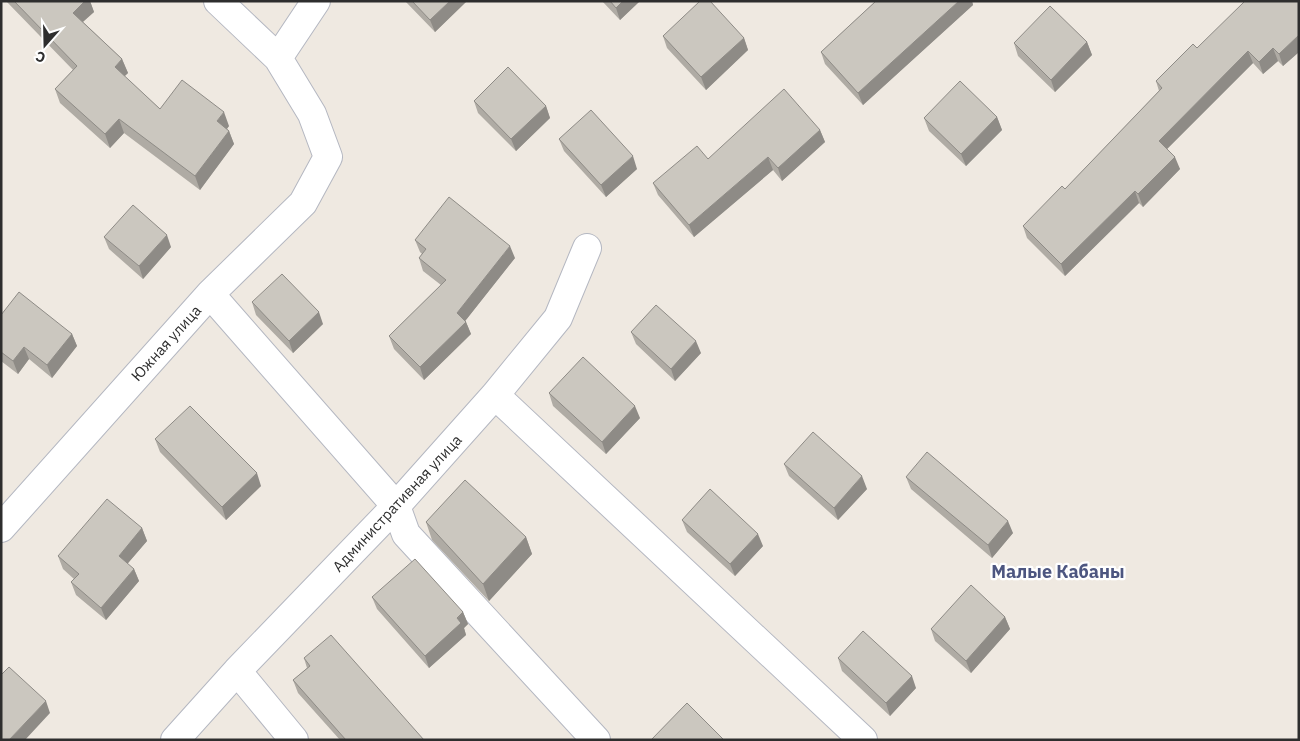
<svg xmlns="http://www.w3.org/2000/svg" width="1300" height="741" font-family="'IBM Plex Sans',sans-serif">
<rect width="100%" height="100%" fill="#efe9e1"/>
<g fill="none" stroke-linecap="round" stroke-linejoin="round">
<g stroke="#b4b7c1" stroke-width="30">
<path id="minor" d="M 278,58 L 316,1
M 210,294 L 396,506 L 406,534 L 596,740
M 495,395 L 863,740
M 1,528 L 210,294 L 303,203 L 328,157 L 312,114 L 278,58 L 218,1
M 175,740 L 237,671
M 294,740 L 237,671 L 396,506 L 495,395 L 558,318 L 587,248"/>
</g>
<use href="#minor" stroke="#fff" stroke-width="28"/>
</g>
<path fill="#afaba4" d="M 6,1 L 90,1 L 94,12 L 83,22 L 122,59 L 128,73 L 124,76 L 160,109 L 229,126 L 227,129 L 229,131 L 234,144 L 200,190 L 124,133 L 110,148 L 60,103 L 55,89 L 73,70 Z
M 405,1 L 467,1 L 435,32 Z
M 602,1 L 640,1 L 620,20 Z
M 876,1 L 972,1 L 973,5 L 863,105 L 825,64 L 821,52 Z
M 1299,1 L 1299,52 L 1283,66 L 1278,61 L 1263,74 L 1253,63 L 1167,149 L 1180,169 L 1143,207 L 1139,203 L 1065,276 L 1027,238 L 1023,226 L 1065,189 L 1159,91 L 1156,81 L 1197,48 Z
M 663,36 L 744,38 L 748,50 L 706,90 L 667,48 Z
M 1087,42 L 1092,55 L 1055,92 L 1018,56 L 1014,43 Z
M 474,101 L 546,106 L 550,118 L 516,151 L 478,113 Z
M 997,117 L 1002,130 L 966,166 L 929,131 L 924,118 Z
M 820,130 L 825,142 L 782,181 L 773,170 L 694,237 L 658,195 L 653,183 L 708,159 Z
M 559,139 L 637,169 L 606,197 L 564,151 Z
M 104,237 L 171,247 L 143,279 L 109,249 Z
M 415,240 L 515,258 L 465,321 L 466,322 L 471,334 L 424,380 L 394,349 L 389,336 L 441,285 L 423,271 L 419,258 L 422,254 L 420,252 Z
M 252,302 L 323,324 L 293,353 L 256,315 Z
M 1,315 L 72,334 L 77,346 L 52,378 L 29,359 L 18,374 L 1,361 Z
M 631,332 L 701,353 L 675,381 L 636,344 Z
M 549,393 L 640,418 L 606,454 L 553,406 Z
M 155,439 L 261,486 L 226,520 L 160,452 Z
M 784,464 L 867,489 L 838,520 L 789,476 Z
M 906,477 L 1013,533 L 992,558 L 911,489 Z
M 682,520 L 763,546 L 735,576 L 687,532 Z
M 426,522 L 526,537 L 532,554 L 489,601 L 432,540 Z
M 142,528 L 147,541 L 127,564 L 134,569 L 139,581 L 106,620 L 76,595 L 71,582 L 74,579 L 63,569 L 58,556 Z
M 372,597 L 463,612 L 468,624 L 464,628 L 466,635 L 429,668 L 377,609 Z
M 1005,617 L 1010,629 L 971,673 L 935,641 L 931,629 Z
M 304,658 L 424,740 L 340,740 L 298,693 L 293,680 L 307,668 Z
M 838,658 L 916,688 L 890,716 L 842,671 Z"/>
<path fill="#8e8b86" d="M 85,1 L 90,1 L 94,12 L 78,26 L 73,13 Z
M 450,1 L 467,1 L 435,32 L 430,20 Z
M 623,1 L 640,1 L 620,20 L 616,8 Z
M 959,1 L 972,1 L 973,5 L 863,105 L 858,93 Z
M 1299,35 L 1299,52 L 1283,66 L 1279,54 Z
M 744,38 L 748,50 L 706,90 L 701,77 Z
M 1087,42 L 1092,55 L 1055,92 L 1051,80 Z
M 1273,48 L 1278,61 L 1263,74 L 1259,62 Z
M 1248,51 L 1253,63 L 1163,153 L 1159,141 Z
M 122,59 L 128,73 L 120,81 L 115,67 Z
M 546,106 L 550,118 L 516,151 L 511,139 Z
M 224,112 L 229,126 L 222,135 L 217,121 Z
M 997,117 L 1002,130 L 966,166 L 961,154 Z
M 119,119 L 124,133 L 110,148 L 105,134 Z
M 820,130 L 825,142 L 782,181 L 778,168 Z
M 229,131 L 234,144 L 200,190 L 195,176 Z
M 633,156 L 637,169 L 606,197 L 601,185 Z
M 768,157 L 773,170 L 694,237 L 689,225 Z
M 1175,157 L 1180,169 L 1143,207 L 1138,194 Z
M 1135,191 L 1139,203 L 1065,276 L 1061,264 Z
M 167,235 L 171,247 L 143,279 L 139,266 Z
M 510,246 L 515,258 L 462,325 L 457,313 Z
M 319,312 L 323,324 L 293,353 L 289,341 Z
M 466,322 L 471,334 L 424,380 L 420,367 Z
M 72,334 L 77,346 L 52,378 L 47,365 Z
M 696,341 L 701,353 L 675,381 L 671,369 Z
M 24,347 L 29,359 L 18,374 L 13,361 Z
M 635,406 L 640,418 L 606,454 L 602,442 Z
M 257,473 L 261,486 L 226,520 L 222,507 Z
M 862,476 L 867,489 L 838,520 L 834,508 Z
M 1008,521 L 1013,533 L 992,558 L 988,545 Z
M 142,528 L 147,541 L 123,569 L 119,556 Z
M 758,534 L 763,546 L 735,576 L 730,564 Z
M 526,537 L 532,554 L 489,601 L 483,584 Z
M 134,569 L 139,581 L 106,620 L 101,608 Z
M 463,612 L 468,624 L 464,628 L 466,635 L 429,668 L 425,656 Z
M 1005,617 L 1010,629 L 971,673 L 966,661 Z
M 912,676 L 916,688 L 890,716 L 886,703 Z
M 46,701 L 50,713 L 25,740 L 9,740 Z"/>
<path fill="#cbc7bf" stroke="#8e8b86" d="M 14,1 L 85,1 L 73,13 L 122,59 L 115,67 L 160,109 L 182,80 L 224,112 L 217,121 L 229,131 L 195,176 L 119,119 L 105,134 L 55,89 L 77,66 Z
M 412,1 L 450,1 L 430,20 Z
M 610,1 L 623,1 L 616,8 Z
M 700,1 L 710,1 L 744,38 L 701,77 L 663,36 Z
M 876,1 L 959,1 L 858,93 L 821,52 Z
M 1245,1 L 1299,1 L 1299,35 L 1279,54 L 1273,48 L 1259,62 L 1248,51 L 1159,141 L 1175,157 L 1138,194 L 1135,191 L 1061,264 L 1023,226 L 1062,186 L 1065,189 L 1162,88 L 1156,81 L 1193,44 L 1197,48 Z
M 1050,6 L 1087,42 L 1051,80 L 1014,43 Z
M 508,67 L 546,106 L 511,139 L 474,101 Z
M 960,81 L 997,117 L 961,154 L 924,118 Z
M 784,89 L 820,130 L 778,168 L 768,157 L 689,225 L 653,183 L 697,146 L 708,159 Z
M 591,110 L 633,156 L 601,185 L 559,139 Z
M 449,197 L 510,246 L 457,313 L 466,322 L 420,367 L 389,336 L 446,280 L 419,258 L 426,249 L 415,240 Z
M 133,205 L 167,235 L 139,266 L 104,237 Z
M 282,274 L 319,312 L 289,341 L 252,302 Z
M 19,292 L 72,334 L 47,365 L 24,347 L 13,361 L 1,352 L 1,315 Z
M 656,305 L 696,341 L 671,369 L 631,332 Z
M 583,357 L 635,406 L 602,442 L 549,393 Z
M 190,406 L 257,473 L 222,507 L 155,439 Z
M 813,432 L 862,476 L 834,508 L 784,464 Z
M 927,452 L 1008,521 L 988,545 L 906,477 Z
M 465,480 L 526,537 L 483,584 L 426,522 Z
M 710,489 L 758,534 L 730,564 L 682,520 Z
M 107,499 L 142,528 L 119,556 L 134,569 L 101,608 L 71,582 L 79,574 L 58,556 Z
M 415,559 L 463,612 L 457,618 L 461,623 L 425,656 L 372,597 Z
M 971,585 L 1005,617 L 966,661 L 931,629 Z
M 863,631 L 912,676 L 886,703 L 838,658 Z
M 331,635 L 424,740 L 346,740 L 293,680 L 310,666 L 304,658 Z
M 9,667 L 46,701 L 9,740 L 1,740 L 1,675 Z
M 687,703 L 724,740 L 651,740 Z"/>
<g text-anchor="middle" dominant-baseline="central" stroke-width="4.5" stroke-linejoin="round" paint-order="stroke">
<g font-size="15" fill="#2e2e2e" stroke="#fff">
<text transform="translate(166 343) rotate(-48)">Южная улица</text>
<text transform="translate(397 503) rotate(-47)">Административная улица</text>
</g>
<g font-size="18" font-weight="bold" fill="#4d5680" stroke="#fff">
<text x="1058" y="571">Малые Кабаны</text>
</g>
</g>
<rect width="1300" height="741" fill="none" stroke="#2e2e2e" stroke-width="5"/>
<g transform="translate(45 45) rotate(200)" stroke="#ffffff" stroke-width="4" paint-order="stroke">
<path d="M0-4L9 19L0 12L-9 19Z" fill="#2e2e2e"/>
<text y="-8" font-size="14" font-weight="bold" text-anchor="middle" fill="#2e2e2e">С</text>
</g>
</svg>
